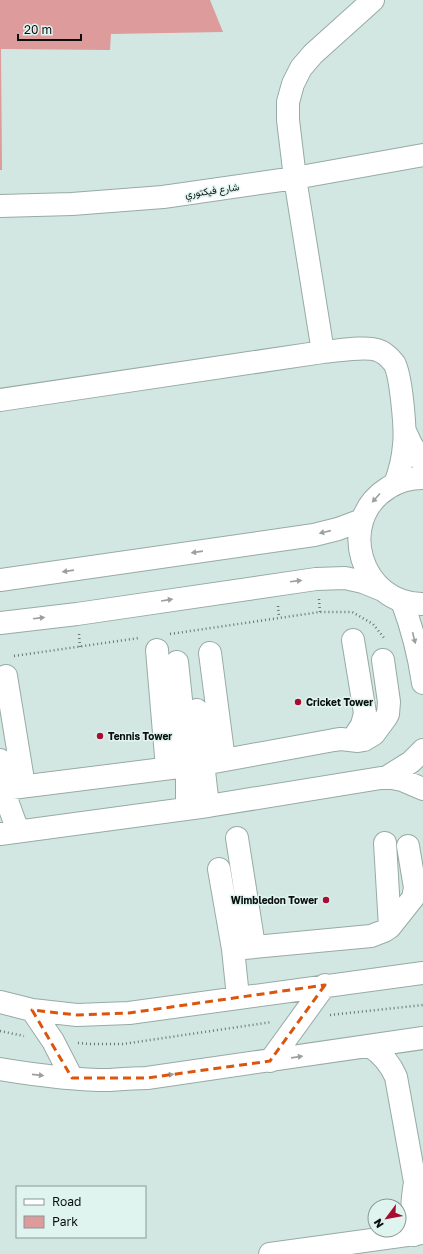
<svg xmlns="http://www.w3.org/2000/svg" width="423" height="1254" font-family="'Golos Text',Vazirmatn,sans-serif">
<rect width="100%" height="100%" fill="#d3e7e2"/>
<path fill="#dd9b9c" d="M 0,0 L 210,0 L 223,32 L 111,34 L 110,50 L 1,49 L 2,170 L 0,170 Z"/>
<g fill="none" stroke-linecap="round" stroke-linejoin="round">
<g stroke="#97aaa6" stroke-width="24">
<path id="street" d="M 0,206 L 72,204 L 163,197 L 295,178 L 423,155
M 323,352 L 295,178 L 288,120 L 288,102 L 293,84 L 301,68 L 313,54 L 373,0
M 0,400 L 323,352 C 337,351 364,346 377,350 C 384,352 390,358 394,363 C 401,374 406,430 404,445 C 403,458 400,471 395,484
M 405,431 L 411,444 L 423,463
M 402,601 C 412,628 419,655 423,683
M 157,650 L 167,768
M 210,653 L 224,760
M 177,662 L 187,756 L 187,808
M 6,676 L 24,786
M 197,710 L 208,806
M 352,740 L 362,725 L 365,713 L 353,640
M 0,760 L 6,798 L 18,831
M 203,764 L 334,740 L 341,739 L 358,741 L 364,740 L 374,734 L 385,719 L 388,714 L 389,702 L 383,660
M 387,777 L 402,780 L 423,789
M 4,789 L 187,766
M 0,834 L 208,806 L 387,777 L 411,762 L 423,750
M 237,838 L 254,946
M 385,843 L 390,927
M 219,869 L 233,949 L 238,997
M 233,949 L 371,936 L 384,931 L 390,927 L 413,898 L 415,888 L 408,846
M 0,1002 L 32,1010 L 77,1015 L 129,1013 L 423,973
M 32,1010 L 53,1041 L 72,1078
M 370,1046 C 382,1054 390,1063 396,1077 L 415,1182 L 423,1197
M 270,1061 L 325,985
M 0,1069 C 36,1075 73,1080 110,1080 C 123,1079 135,1078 147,1078 L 423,1038
M 414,1235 C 411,1215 412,1201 415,1182
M 270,1254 L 423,1233"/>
</g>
<g stroke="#97aaa6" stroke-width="24">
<path id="secondary" d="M 423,478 C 411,478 398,481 388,488 C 335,521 361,605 423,604
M 0,580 L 314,535 L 338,529 L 362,520
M 0,623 L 77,614 L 316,579 L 345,578 L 363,582 L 380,589"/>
</g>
<path stroke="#687572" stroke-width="2.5" stroke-dasharray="1 3" stroke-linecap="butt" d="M 319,599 L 320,612
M 278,606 L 279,617
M 79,634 L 80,647
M 170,634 L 320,612 L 352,612 L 373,624 L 385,639
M 14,656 L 139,638
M 330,1015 L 423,1005
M 0,1031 L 24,1036
M 78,1043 L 90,1044 L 123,1044 L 272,1022"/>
<use href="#street" stroke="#fff" stroke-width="22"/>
<use href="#secondary" stroke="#fff" stroke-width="22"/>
</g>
<defs><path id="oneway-solid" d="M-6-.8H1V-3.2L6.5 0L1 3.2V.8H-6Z"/></defs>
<g fill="#9d9f9f">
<use href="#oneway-solid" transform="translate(376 498) rotate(132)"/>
<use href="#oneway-solid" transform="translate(325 532) rotate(167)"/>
<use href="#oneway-solid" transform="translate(197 552) rotate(172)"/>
<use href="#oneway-solid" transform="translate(68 571) rotate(172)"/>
<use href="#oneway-solid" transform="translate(296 581) rotate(-7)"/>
<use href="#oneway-solid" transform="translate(167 600) rotate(-9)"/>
<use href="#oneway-solid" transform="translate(39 618) rotate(-7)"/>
<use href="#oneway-solid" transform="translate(414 638) rotate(76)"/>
<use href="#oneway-solid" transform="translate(297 1057) rotate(-8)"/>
<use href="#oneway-solid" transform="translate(38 1075) rotate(6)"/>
<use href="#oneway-solid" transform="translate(168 1075) rotate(-8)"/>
</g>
<path fill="none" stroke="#dd550c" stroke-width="3" stroke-dasharray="8 5" stroke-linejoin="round" d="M 325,985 L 270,1061 L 147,1078 L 72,1078 L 32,1010 L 77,1015 L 129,1013 Z"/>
<g fill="#a70d30" stroke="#e0f4ef" stroke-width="1.5">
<circle cx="298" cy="702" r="4"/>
<circle cx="100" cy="736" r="4"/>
<circle cx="326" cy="900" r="4"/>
</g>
<g text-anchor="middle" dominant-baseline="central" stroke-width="3" stroke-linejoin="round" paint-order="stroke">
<g font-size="10" fill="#090f0e" stroke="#e0f4ef">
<text transform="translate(212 190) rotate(-8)">شارع فيكتوري</text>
</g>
<g font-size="10" font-weight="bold" fill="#090f0e" stroke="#e0f4ef" text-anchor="start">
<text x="306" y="702">Cricket Tower</text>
<text x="108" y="736">Tennis Tower</text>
<text x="318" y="900" text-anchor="end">Wimbledon Tower</text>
</g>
</g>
<rect x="16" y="1186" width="130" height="52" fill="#e0f4ef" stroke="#8a9895"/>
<rect x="24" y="1199" width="20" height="6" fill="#ffffff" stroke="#8a9895"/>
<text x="52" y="1206" font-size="12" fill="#090f0e">Road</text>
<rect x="24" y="1216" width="20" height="12" fill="#dd9b9c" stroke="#8a9895"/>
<text x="52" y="1226" font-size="12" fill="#090f0e">Park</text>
<g transform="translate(387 1218) rotate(238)"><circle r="19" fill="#e0f4ef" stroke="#8a9895"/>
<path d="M0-3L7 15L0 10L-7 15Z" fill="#a70d30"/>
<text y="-6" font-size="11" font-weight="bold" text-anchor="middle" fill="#090f0e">N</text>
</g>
<path d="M18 34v6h63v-6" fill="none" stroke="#090f0e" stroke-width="2"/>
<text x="24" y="34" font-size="12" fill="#090f0e" stroke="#e0f4ef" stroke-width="3" paint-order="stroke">20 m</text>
</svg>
